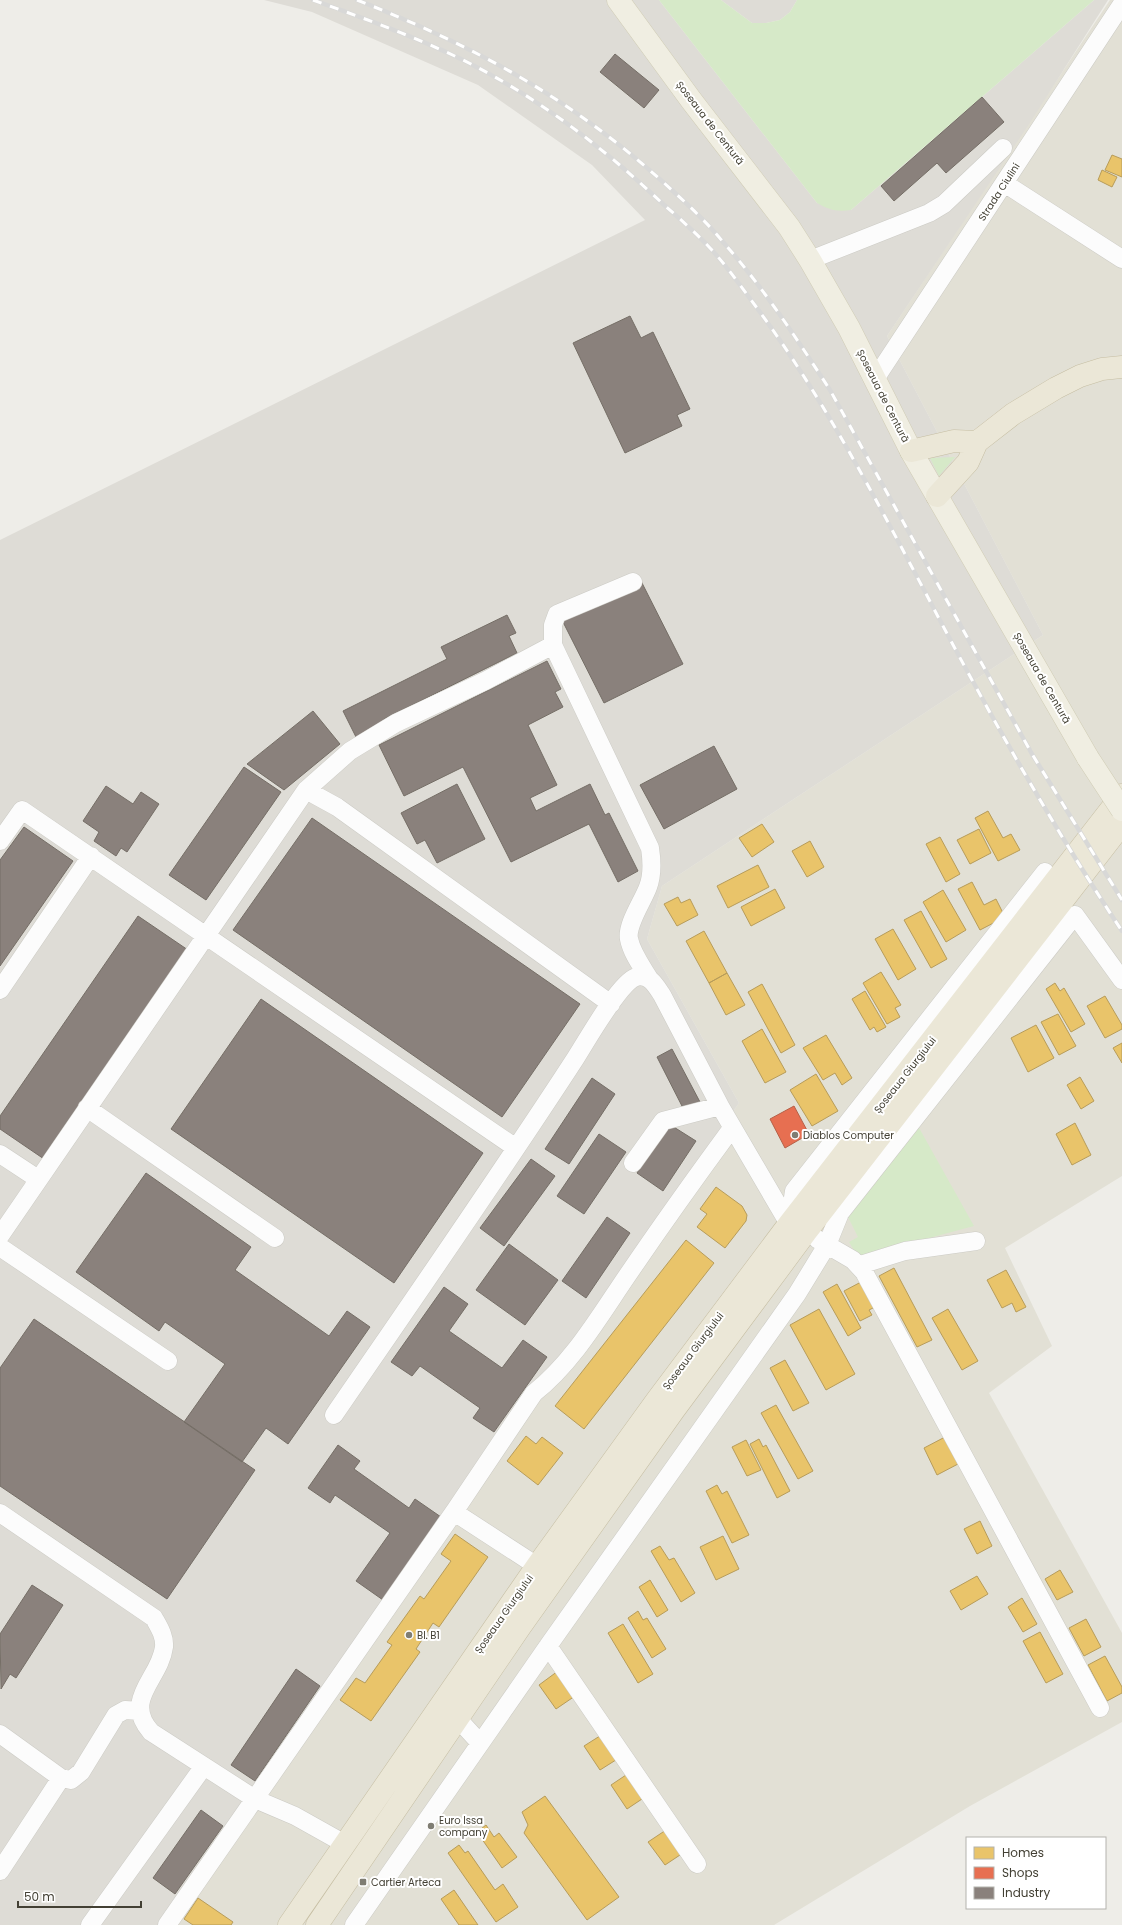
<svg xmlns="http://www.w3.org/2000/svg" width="1122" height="1925" font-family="Poppins,sans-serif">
<rect width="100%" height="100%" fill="#eeede8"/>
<path fill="#e2e0d5" d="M 1110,0 L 1122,0 L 1122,1176 L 1005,1248 L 1052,1346 L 989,1393 L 1122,1633 L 1122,1722 L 970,1806 L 774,1925 L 160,1925 L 739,1103 L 647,939 L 662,886 L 1043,635 L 887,336 Z"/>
<path fill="#dedcd6" d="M 264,0 L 659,0 L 817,203 L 851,210 L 1094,0 L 1108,0 L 1033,118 L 887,336 L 1043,635 L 662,886 L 647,939 L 739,1103 L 160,1925 L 0,1925 L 0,540 L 645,220 L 592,165 L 478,85 L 312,12 Z
M 721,0 L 797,0 L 790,12 L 780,20 L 766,23 L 752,23 Z"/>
<path fill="#d6e9c8" d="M 659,0 L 721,0 L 752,23 L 766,23 L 780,20 L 790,12 L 797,0 L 1094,0 L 851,210 C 837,212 829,210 817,203 Z
M 955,457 L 939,476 L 930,458 Z
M 918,1126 L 974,1226 L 858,1257 L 849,1242 L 858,1237 L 847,1215 Z"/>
<path fill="#e9c46a" stroke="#b79c5a" d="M 1112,155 L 1122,159 L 1122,177 L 1105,170 Z
M 1102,170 L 1117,177 L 1112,187 L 1098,180 Z
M 988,811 L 1003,838 L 1011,834 L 1020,850 L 998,861 L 975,818 Z
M 762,824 L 774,842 L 752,857 L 739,838 Z
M 979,829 L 991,853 L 970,864 L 957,840 Z
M 940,837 L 960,874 L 946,882 L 926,844 Z
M 810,841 L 824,867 L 807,877 L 792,851 Z
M 758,865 L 769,887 L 728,908 L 717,886 Z
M 972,882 L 984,905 L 996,899 L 1005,917 L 980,930 L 958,889 Z
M 775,889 L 785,908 L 751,926 L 741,907 Z
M 943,890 L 966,930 L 946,942 L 923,902 Z
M 678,897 L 681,903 L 690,899 L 698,915 L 677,926 L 664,904 Z
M 921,911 L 947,959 L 931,968 L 904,920 Z
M 893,929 L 916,969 L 898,980 L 875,939 Z
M 704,931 L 727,973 L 709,983 L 686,941 Z
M 881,972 L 901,1005 L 895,1008 L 900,1017 L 887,1024 L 863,983 Z
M 727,973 L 745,1005 L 726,1015 L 709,983 Z
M 1055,983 L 1060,991 L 1064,988 L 1085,1024 L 1071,1032 L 1046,989 Z
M 762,984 L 795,1045 L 781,1053 L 748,992 Z
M 865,991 L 886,1027 L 877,1032 L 874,1027 L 870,1030 L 852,999 Z
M 1105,996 L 1122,1025 L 1122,1029 L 1105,1038 L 1087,1006 Z
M 1058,1014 L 1076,1046 L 1059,1055 L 1041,1022 Z
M 1036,1025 L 1054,1058 L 1028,1072 L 1011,1038 Z
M 762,1029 L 786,1072 L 765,1083 L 742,1041 Z
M 826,1035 L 852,1078 L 842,1085 L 835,1073 L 823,1080 L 803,1048 Z
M 1122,1043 L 1122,1063 L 1113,1048 Z
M 816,1074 L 838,1111 L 812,1126 L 790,1090 Z
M 1080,1077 L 1094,1101 L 1081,1109 L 1067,1085 Z
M 1075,1123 L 1091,1155 L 1072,1165 L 1056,1134 Z
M 716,1187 L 742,1206 L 747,1215 L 746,1221 L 725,1248 L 697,1227 L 707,1214 L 700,1209 Z
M 686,1240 L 714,1263 L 584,1429 L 555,1406 Z
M 894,1268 L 932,1340 L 917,1347 L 879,1276 Z
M 1006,1270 L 1026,1307 L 1016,1312 L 1012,1303 L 1002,1308 L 987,1280 Z
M 861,1282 L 875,1307 L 869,1310 L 872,1315 L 860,1321 L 844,1291 Z
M 837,1284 L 861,1328 L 848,1336 L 823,1292 Z
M 819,1309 L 855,1374 L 826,1390 L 790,1325 Z
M 948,1309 L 978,1361 L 962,1370 L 932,1318 Z
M 785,1360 L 809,1403 L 793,1411 L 770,1368 Z
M 776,1405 L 813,1471 L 798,1479 L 761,1413 Z
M 526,1436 L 536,1444 L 542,1437 L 563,1453 L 538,1485 L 507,1461 Z
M 945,1437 L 958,1464 L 937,1475 L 924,1448 Z
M 759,1439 L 763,1447 L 766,1445 L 790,1491 L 777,1498 L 750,1444 Z
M 746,1440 L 761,1470 L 747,1476 L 732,1447 Z
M 717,1485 L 722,1494 L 727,1491 L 749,1535 L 732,1543 L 706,1491 Z
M 980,1521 L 992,1546 L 977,1554 L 964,1529 Z
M 455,1534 L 488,1557 L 439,1627 L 433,1623 L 416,1649 L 420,1652 L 371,1721 L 340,1700 L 356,1678 L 365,1683 L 392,1645 L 387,1642 L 420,1596 L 424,1599 L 451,1561 L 441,1554 Z
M 723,1536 L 739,1569 L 716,1580 L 700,1547 Z
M 660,1546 L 669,1560 L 674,1558 L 695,1593 L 681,1602 L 651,1551 Z
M 1060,1570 L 1073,1592 L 1057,1600 L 1045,1579 Z
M 977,1576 L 988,1594 L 961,1610 L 950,1591 Z
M 650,1580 L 668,1610 L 657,1617 L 639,1587 Z
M 1022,1598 L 1037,1624 L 1023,1632 L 1008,1607 Z
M 638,1611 L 643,1620 L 647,1618 L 666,1649 L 652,1658 L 628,1618 Z
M 1086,1619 L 1101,1647 L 1084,1656 L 1069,1628 Z
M 623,1624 L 653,1674 L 638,1683 L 608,1633 Z
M 1040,1632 L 1063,1674 L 1046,1683 L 1023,1641 Z
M 1105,1656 L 1122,1687 L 1122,1693 L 1107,1701 L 1088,1665 Z
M 558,1671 L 575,1696 L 556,1709 L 539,1685 Z
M 603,1734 L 619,1758 L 600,1770 L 584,1746 Z
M 629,1773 L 645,1797 L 627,1809 L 611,1785 Z
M 545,1796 L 619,1897 L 587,1920 L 524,1833 L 528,1825 L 522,1812 Z
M 486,1825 L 494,1837 L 499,1833 L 517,1857 L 502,1868 L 477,1832 Z
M 666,1830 L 683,1853 L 665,1865 L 648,1842 Z
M 459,1845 L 465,1853 L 468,1851 L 495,1890 L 503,1884 L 518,1907 L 496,1922 L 448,1853 Z
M 454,1890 L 478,1925 L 459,1925 L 441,1899 Z
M 198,1898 L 233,1922 L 231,1925 L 193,1925 L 184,1919 Z"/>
<path fill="#e76f51" stroke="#b66148" d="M 794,1106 L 809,1134 L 785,1148 L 770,1119 Z"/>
<path fill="#8a817c" stroke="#756e66" d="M 615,54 L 659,90 L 644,108 L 600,72 Z
M 982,97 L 1004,122 L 946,173 L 937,163 L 894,201 L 881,186 Z
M 630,316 L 641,338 L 653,332 L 690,409 L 677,415 L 682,426 L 625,453 L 573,343 Z
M 641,581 L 683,664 L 604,703 L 562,620 Z
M 507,615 L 516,633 L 509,636 L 517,653 L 384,719 L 386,724 L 357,739 L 343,711 L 447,659 L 441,647 Z
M 547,661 L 561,689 L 555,692 L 563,707 L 528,725 L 557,785 L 530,798 L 536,811 L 590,784 L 605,815 L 609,813 L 638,871 L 618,882 L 589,824 L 511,862 L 463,767 L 404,796 L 379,745 Z
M 313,711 L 340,744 L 284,790 L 247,764 Z
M 714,746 L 737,789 L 664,829 L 640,785 Z
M 244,767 L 281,792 L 206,900 L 169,875 Z
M 457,784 L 485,839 L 437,863 L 425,840 L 417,844 L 401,813 Z
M 106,786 L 133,804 L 141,792 L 159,804 L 127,852 L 121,848 L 116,856 L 94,841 L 99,832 L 83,821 Z
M 312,818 L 580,1004 L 502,1117 L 233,930 Z
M 24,827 L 73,861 L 0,966 L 0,860 Z
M 138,916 L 188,950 L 44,1159 L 0,1129 L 0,1116 Z
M 261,999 L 483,1153 L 394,1283 L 171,1129 Z
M 672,1049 L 700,1102 L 684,1110 L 657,1057 Z
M 592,1078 L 615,1094 L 569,1164 L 545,1149 Z
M 669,1124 L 696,1141 L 663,1191 L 637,1173 Z
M 599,1134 L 626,1152 L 584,1214 L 557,1196 Z
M 531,1159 L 555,1176 L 504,1246 L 480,1228 Z
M 146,1173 L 251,1247 L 235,1270 L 329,1336 L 347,1311 L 370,1327 L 288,1444 L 266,1428 L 242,1462 L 184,1422 L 225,1364 L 165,1322 L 159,1331 L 76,1272 Z
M 607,1217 L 630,1233 L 586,1298 L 562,1281 Z
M 509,1244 L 558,1280 L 525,1325 L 476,1290 Z
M 444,1287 L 468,1304 L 449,1331 L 502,1368 L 523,1340 L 547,1357 L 494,1432 L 473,1418 L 480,1408 L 420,1366 L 412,1376 L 391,1362 Z
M 34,1319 L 255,1470 L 167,1599 L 0,1486 L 0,1368 Z
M 338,1445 L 360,1461 L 354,1469 L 409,1508 L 415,1499 L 441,1517 L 383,1600 L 356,1581 L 390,1533 L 335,1495 L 330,1503 L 308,1488 Z
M 32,1585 L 63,1605 L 16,1678 L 10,1674 L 1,1689 L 0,1634 Z
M 296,1669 L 320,1686 L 255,1781 L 231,1765 Z
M 201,1810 L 223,1826 L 175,1894 L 153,1878 Z"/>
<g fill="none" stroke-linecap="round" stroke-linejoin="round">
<g stroke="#cccbc5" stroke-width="19">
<path id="minor" d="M 1004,183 L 1122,259
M 810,260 L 929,213 L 944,204 L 1003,148
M 875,379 L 1122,4
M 633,582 L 557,614 L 553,625 L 553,645 L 650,848 C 652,861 653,874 648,887 C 643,901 626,925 629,939 C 632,954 643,968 650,980
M 306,790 L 337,807 L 611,1004
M 0,841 L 22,810 L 516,1148
M 0,990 L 91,856
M 87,1108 L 275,1238
M 0,1154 L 38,1179
M 633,1163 L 663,1121 L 720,1106
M 789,1224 L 794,1191 L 1045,872
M 0,1236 L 306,790 L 350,751 L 396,723 L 485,681 L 553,645
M 817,1239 L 853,1260 L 864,1272 L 1100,1708
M 0,1247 L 168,1361
M 860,1265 L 905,1251 L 976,1241
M 334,1415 C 415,1297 497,1179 575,1059 C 586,1042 619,983 636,977 C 649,973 656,986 662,995 L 720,1106 L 789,1224
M 0,1513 L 154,1618 C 159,1627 165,1636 164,1647 C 160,1679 122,1699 151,1732 L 255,1799 L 295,1816 L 345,1844
M 537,1566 L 454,1512 L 534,1393 C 573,1362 599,1317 627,1276 C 661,1226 696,1177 732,1128
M 548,1646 L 697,1864
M 458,1719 L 480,1743
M 0,1734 L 61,1778 L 71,1780 L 81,1772 L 116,1715 L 125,1710 L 140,1711
M 0,1871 L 61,1778
M 90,1925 L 204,1766
M 167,1925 L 454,1512
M 354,1925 L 548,1646 L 797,1294 L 827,1245 L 840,1213 L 1075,915 L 1122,980"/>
</g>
<g stroke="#d0ccb5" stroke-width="23">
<path id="major" d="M 618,0 L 691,100 L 789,227 L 810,260 L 849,328 L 911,451 L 1088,758"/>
</g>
<g stroke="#c6bea3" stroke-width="23">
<path id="highway" d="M 911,451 L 954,441 L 977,442
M 937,496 L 968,462 L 977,442 L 1013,414 L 1056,388 L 1080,376 L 1102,369 L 1122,367
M 289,1925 L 537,1566 L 657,1400 L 789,1224 L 1122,795
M 317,1925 L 520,1627 L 674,1410 L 806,1232 L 1122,824"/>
</g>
<use href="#minor" stroke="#fcfcfc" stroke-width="18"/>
<use href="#major" stroke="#f0eee2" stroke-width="22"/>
<use href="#highway" stroke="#ebe7d7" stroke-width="22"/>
<g stroke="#d8d8d7" stroke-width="4.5">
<path id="rail" d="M 313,0 C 363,18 413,36 461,59 C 536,96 603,147 663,204 C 679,218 695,232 710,248 C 727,266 742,288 757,308 C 822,396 872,492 923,588 C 984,705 1049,821 1122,931
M 357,0 C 474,46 569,97 663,182 C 684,201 705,220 723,242 C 763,287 797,339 830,390 L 1032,754 L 1122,900"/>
</g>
<use href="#rail" stroke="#fff" stroke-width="3" stroke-dasharray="9" stroke-linecap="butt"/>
<g stroke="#d0ccb5" stroke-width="23" stroke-linecap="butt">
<path id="major-bridge" d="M 1088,758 L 1122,810"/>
</g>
<use href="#major-bridge" stroke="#f0eee2" stroke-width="22"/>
</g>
<g fill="#7f7d73" stroke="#fff" stroke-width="1.5">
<circle cx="795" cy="1135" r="4"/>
<circle cx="409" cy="1635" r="4"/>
<circle cx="431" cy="1826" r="4"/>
<rect x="359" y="1878" width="8" height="8" rx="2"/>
</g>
<g text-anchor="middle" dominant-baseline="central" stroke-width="4" stroke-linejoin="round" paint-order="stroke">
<g font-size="10" fill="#434034" stroke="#fff">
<text transform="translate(710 123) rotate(52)">Șoseaua de Centură</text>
<text transform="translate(999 192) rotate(-57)">Strada Ciulini</text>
<text transform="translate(883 396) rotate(63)">Șoseaua de Centură</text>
<text transform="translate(1042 678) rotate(60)">Șoseaua de Centură</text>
<text transform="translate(905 1075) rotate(-52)">Șoseaua Giurgiului</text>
<text transform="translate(693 1351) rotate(-53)">Șoseaua Giurgiului</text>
<text transform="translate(504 1614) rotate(-55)">Șoseaua Giurgiului</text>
</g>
<g font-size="10" fill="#434034" stroke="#fff" text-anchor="start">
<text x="803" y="1135">Diablos Computer</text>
<text x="417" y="1635">Bl. B1</text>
<text x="439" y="1820">Euro Issa<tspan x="439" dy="12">company</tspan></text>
<text x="371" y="1882">Cartier Arteca</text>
</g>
</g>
<rect x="966" y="1837" width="140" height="72" fill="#ffffff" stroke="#b4b3ae"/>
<rect x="974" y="1847" width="20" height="12" fill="#e9c46a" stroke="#b4b3ae"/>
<text x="1002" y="1857" font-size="12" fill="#434034">Homes</text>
<rect x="974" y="1867" width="20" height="12" fill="#e76f51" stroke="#b4b3ae"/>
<text x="1002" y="1877" font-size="12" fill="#434034">Shops</text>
<rect x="974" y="1887" width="20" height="12" fill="#8a817c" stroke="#b4b3ae"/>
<text x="1002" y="1897" font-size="12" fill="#434034">Industry</text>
<path d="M18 1901v6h123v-6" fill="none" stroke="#434034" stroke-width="2"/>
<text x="24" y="1901" font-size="12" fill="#434034" stroke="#ffffff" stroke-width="3" paint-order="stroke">50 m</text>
</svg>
